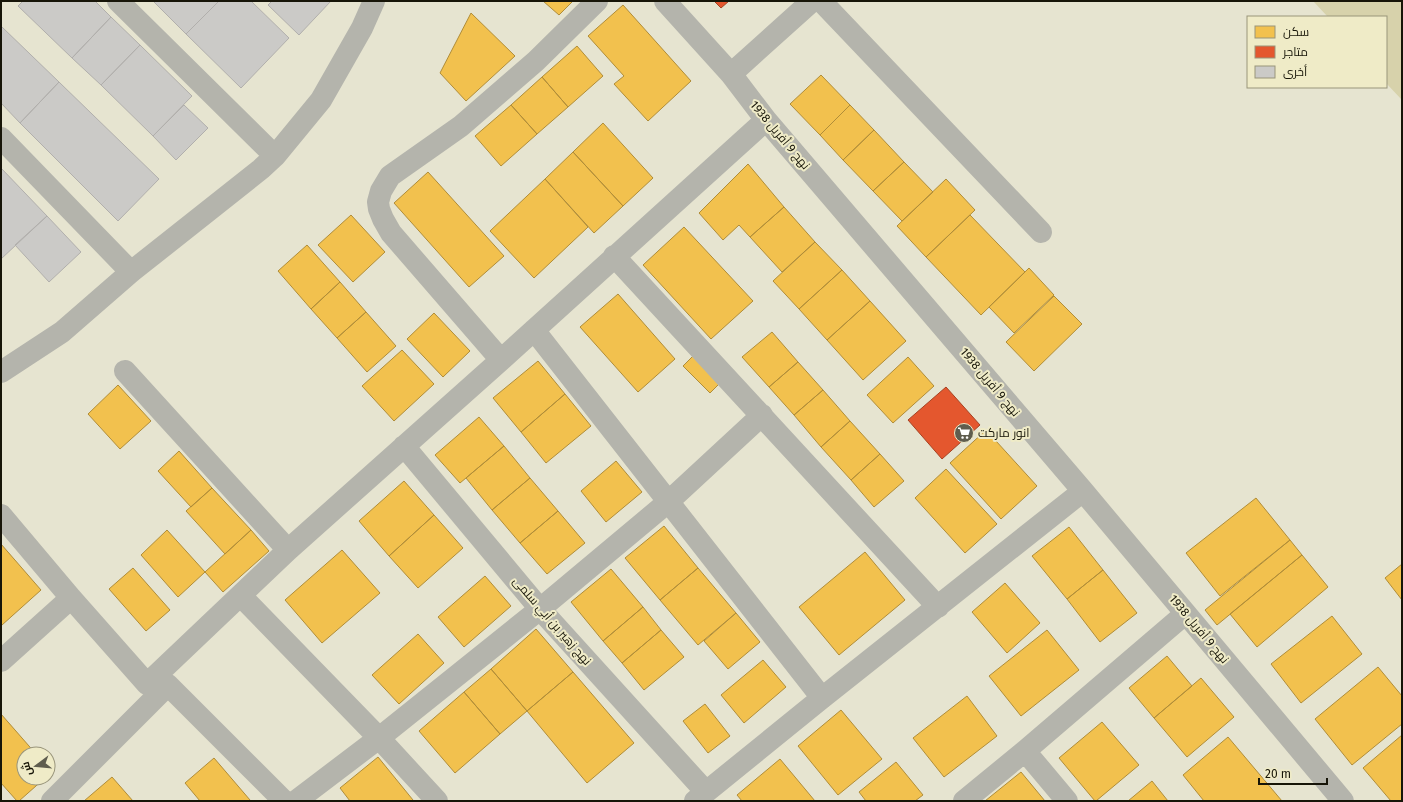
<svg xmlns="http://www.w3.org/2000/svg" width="1403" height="802" font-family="'Fira Sans',Cairo,sans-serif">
<rect width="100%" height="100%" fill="#e6e4d0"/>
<path fill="#d7d2ab" d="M 1313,1 L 1402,1 L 1402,100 L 1386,83 L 1386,17 L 1328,17 Z"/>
<path fill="#f2c14e" stroke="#b08d39" d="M 543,1 L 573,1 L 559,15 Z
M 623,5 L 691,81 L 648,121 L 614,84 L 624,76 L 588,36 Z
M 471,13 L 515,56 L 466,101 L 440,73 Z
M 577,46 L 603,76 L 568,107 L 542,77 Z
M 821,75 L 850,105 L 820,135 L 790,104 Z
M 542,77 L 568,107 L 537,134 L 511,105 Z
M 511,105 L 537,134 L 501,166 L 475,136 Z
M 850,105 L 874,130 L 843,160 L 820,135 Z
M 603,123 L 653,178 L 623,206 L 573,152 Z
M 874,130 L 904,162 L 873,191 L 843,160 Z
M 573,152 L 623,206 L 594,233 L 545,179 Z
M 904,162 L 933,192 L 902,221 L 873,191 Z
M 748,164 L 784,207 L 750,237 L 739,225 L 723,240 L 699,213 Z
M 428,172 L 504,256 L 469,287 L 394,203 Z
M 545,179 L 588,227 L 534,278 L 490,231 Z
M 946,179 L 975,210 L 926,257 L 897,226 Z
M 784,207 L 815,242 L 782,272 L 750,237 Z
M 351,215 L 385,252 L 353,282 L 318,245 Z
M 970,215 L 1025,272 L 981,315 L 926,257 Z
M 684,227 L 753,301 L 711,339 L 643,265 Z
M 815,242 L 842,270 L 799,309 L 773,281 Z
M 307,245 L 340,282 L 311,309 L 278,271 Z
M 1029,268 L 1054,295 L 1014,333 L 989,307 Z
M 842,270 L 870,301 L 827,340 L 799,309 Z
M 340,282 L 366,312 L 337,338 L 311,309 Z
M 618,294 L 675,359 L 638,392 L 580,327 Z
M 1054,296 L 1082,324 L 1034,371 L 1006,342 Z
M 870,301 L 906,341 L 863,380 L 827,340 Z
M 366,312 L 396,346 L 367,372 L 337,338 Z
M 434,313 L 470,351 L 443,377 L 407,339 Z
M 772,332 L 798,362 L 769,387 L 742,357 Z
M 402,350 L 434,384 L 394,421 L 362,386 Z
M 695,354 L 722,381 L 710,393 L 683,366 Z
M 908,357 L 934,386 L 893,423 L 867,395 Z
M 538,361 L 565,394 L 521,432 L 493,398 Z
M 798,362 L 823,390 L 794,415 L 769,387 Z
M 118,385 L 151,421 L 120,449 L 88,414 Z
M 823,390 L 850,421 L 821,447 L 794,415 Z
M 565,394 L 591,426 L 546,463 L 521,432 Z
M 479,417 L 504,446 L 460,483 L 435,455 Z
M 850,421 L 880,454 L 851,480 L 821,447 Z
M 986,430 L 1037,486 L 1001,519 L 950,463 Z
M 504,446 L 530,478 L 492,510 L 466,478 Z
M 179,451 L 212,488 L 191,507 L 158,471 Z
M 880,454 L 904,481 L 874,507 L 851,480 Z
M 616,461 L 642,492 L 606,522 L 581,491 Z
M 946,469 L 997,524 L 965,553 L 915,498 Z
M 530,478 L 558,511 L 520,543 L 492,510 Z
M 404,481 L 434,515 L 389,556 L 359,521 Z
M 212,488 L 251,530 L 225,554 L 186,511 Z
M 1256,498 L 1290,540 L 1220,596 L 1186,553 Z
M 558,511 L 585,543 L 547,574 L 520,543 Z
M 434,515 L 463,548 L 418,588 L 389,556 Z
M 664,526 L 698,568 L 660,600 L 625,558 Z
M 1069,527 L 1103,570 L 1067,599 L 1032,556 Z
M 167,530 L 205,572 L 178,597 L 141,555 Z
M 251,530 L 269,551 L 223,592 L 205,572 Z
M 1290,540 L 1302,555 L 1217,625 L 1205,610 Z
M 1,544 L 41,590 L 2,625 L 1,624 Z
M 342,550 L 380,593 L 322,643 L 285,600 Z
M 865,552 L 905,600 L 839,655 L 799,607 Z
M 1302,555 L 1328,587 L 1257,647 L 1230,614 Z
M 1402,564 L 1402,600 L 1385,578 Z
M 133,568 L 170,610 L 146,631 L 109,589 Z
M 698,568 L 736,613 L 698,645 L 660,600 Z
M 611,569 L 643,607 L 603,641 L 571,602 Z
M 1103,570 L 1137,613 L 1100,642 L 1067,599 Z
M 485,576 L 511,606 L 464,647 L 438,617 Z
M 1005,583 L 1040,623 L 1007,653 L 972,612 Z
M 643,607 L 661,630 L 622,663 L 603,641 Z
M 736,613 L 760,642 L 728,669 L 704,641 Z
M 1332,616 L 1362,654 L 1301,703 L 1271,664 Z
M 536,629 L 573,672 L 527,711 L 491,669 Z
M 661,630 L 684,657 L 644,690 L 622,663 Z
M 1047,630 L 1079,670 L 1021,716 L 989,676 Z
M 418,634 L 444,663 L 399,704 L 372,675 Z
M 1167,656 L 1192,686 L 1154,718 L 1129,688 Z
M 763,660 L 786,687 L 744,723 L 721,695 Z
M 1378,667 L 1402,696 L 1402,724 L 1352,765 L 1315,719 Z
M 491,669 L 527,711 L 500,734 L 464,692 Z
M 573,672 L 634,743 L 587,783 L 527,711 Z
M 1201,678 L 1234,717 L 1187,757 L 1154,718 Z
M 464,692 L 500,734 L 455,773 L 419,731 Z
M 967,696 L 997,736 L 944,777 L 913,738 Z
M 705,704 L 730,736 L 708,753 L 683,721 Z
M 841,710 L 882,759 L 838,795 L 798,746 Z
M 1,714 L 36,754 L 24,754 L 24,778 L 45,778 L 19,801 L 17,801 L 1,783 Z
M 1102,722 L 1139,765 L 1096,801 L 1095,801 L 1059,758 Z
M 1402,735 L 1402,801 L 1391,801 L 1363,768 Z
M 1228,737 L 1282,801 L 1204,801 L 1183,775 Z
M 378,757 L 413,800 L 412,801 L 350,801 L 340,788 Z
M 214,758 L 250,800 L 249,801 L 200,801 L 185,783 Z
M 780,759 L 815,801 L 742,801 L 737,795 Z
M 896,762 L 923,795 L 915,801 L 866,801 L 859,792 Z
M 1021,772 L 1045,801 L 985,801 Z
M 112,777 L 133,801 L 84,801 Z
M 1152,781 L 1168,801 L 1128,801 Z"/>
<path fill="#e4572e" stroke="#a64323" d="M 714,1 L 729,1 L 721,8 Z
M 946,387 L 980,425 L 942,459 L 908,420 Z"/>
<path fill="#cbcac7" stroke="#b1afac" d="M 23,1 L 95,1 L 111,17 L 72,58 L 18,6 Z
M 153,1 L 219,1 L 186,34 Z
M 219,1 L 251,1 L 289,38 L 241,88 L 186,34 Z
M 272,1 L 331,1 L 299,35 L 268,5 Z
M 111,17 L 140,45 L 101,85 L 72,58 Z
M 2,27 L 59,82 L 20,123 L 1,103 L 1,29 Z
M 140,45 L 192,96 L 153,136 L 101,85 Z
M 59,82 L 159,179 L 118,221 L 20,123 Z
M 184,105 L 208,128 L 176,160 L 153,136 Z
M 1,168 L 47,216 L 1,259 Z
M 47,216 L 81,252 L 49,282 L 15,245 Z"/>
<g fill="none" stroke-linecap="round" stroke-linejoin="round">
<path stroke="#b4b4ac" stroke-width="22" d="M 118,1 L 275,156
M 665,1 L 731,74 L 766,120 L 1083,491 L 1343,801
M 821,1 L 1041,232
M 731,74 L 812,1
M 1,138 L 131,272
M 614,256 L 938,607
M 534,330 L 822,698
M 501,360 L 391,233 L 383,219 L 379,209 L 378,202 L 381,191 L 390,176 L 461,126 L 536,61 L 597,1
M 125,371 L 288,550
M 1,372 L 62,332 L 131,272 L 261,169 L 275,156 L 321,100 L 362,28 L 374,1
M 404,446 L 540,609 L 706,792
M 1,515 L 71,598 L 147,684 L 168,685 L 284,801
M 241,596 L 379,738 L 437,801
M 1,661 L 71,598
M 147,684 L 288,550 L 501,360 L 766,120
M 1025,751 L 1067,801
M 52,801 L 168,685
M 296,801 L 379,738 L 540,609 L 668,502 L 762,415
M 695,801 L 822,698 L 1083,491
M 964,801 L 1025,751 L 1185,614"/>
</g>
<defs>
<g id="supermarket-disc" transform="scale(1)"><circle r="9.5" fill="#5f5d4e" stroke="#efebc7"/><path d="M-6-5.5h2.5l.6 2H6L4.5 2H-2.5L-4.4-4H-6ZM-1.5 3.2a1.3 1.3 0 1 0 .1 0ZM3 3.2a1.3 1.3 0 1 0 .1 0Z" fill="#fff"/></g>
</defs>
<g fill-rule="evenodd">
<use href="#supermarket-disc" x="964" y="433"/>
</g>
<g text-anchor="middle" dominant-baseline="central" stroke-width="4" stroke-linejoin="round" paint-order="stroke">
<g font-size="12" fill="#171508" stroke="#efebc7">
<text transform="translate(780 135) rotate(50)">نهج 9 أفريل 1938</text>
<text transform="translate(990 382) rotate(50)">نهج 9 أفريل 1938</text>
<text transform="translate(552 621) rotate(49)">نهج زهير بن أبي سلمى</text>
<text transform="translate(1199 629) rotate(50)">نهج 9 أفريل 1938</text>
</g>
<g font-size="12" fill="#171508" stroke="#efebc7" text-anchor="start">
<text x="978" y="433">انور ماركت</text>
</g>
</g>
<rect width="1403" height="802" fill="none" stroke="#171508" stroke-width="4"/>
<rect x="1247" y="16" width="140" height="72" fill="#efebc7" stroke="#99957b"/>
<rect x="1255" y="26" width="20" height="12" fill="#f2c14e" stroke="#99957b"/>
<text x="1283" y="36" font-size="12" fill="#171508">سكن</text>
<rect x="1255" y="46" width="20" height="12" fill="#e4572e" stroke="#99957b"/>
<text x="1283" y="56" font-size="12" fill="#171508">متاجر</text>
<rect x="1255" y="66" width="20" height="12" fill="#cbcac7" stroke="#99957b"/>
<text x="1283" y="76" font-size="12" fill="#171508">أخرى</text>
<g transform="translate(36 766) rotate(254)"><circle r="19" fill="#efebc7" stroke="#99957b"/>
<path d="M0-3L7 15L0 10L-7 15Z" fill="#5f5d4e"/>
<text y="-6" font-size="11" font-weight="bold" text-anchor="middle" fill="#171508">ش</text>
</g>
<path d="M1259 778v6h68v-6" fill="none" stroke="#171508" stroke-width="2"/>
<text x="1265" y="778" font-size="12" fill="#171508" stroke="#efebc7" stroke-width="3" paint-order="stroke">20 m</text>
</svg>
